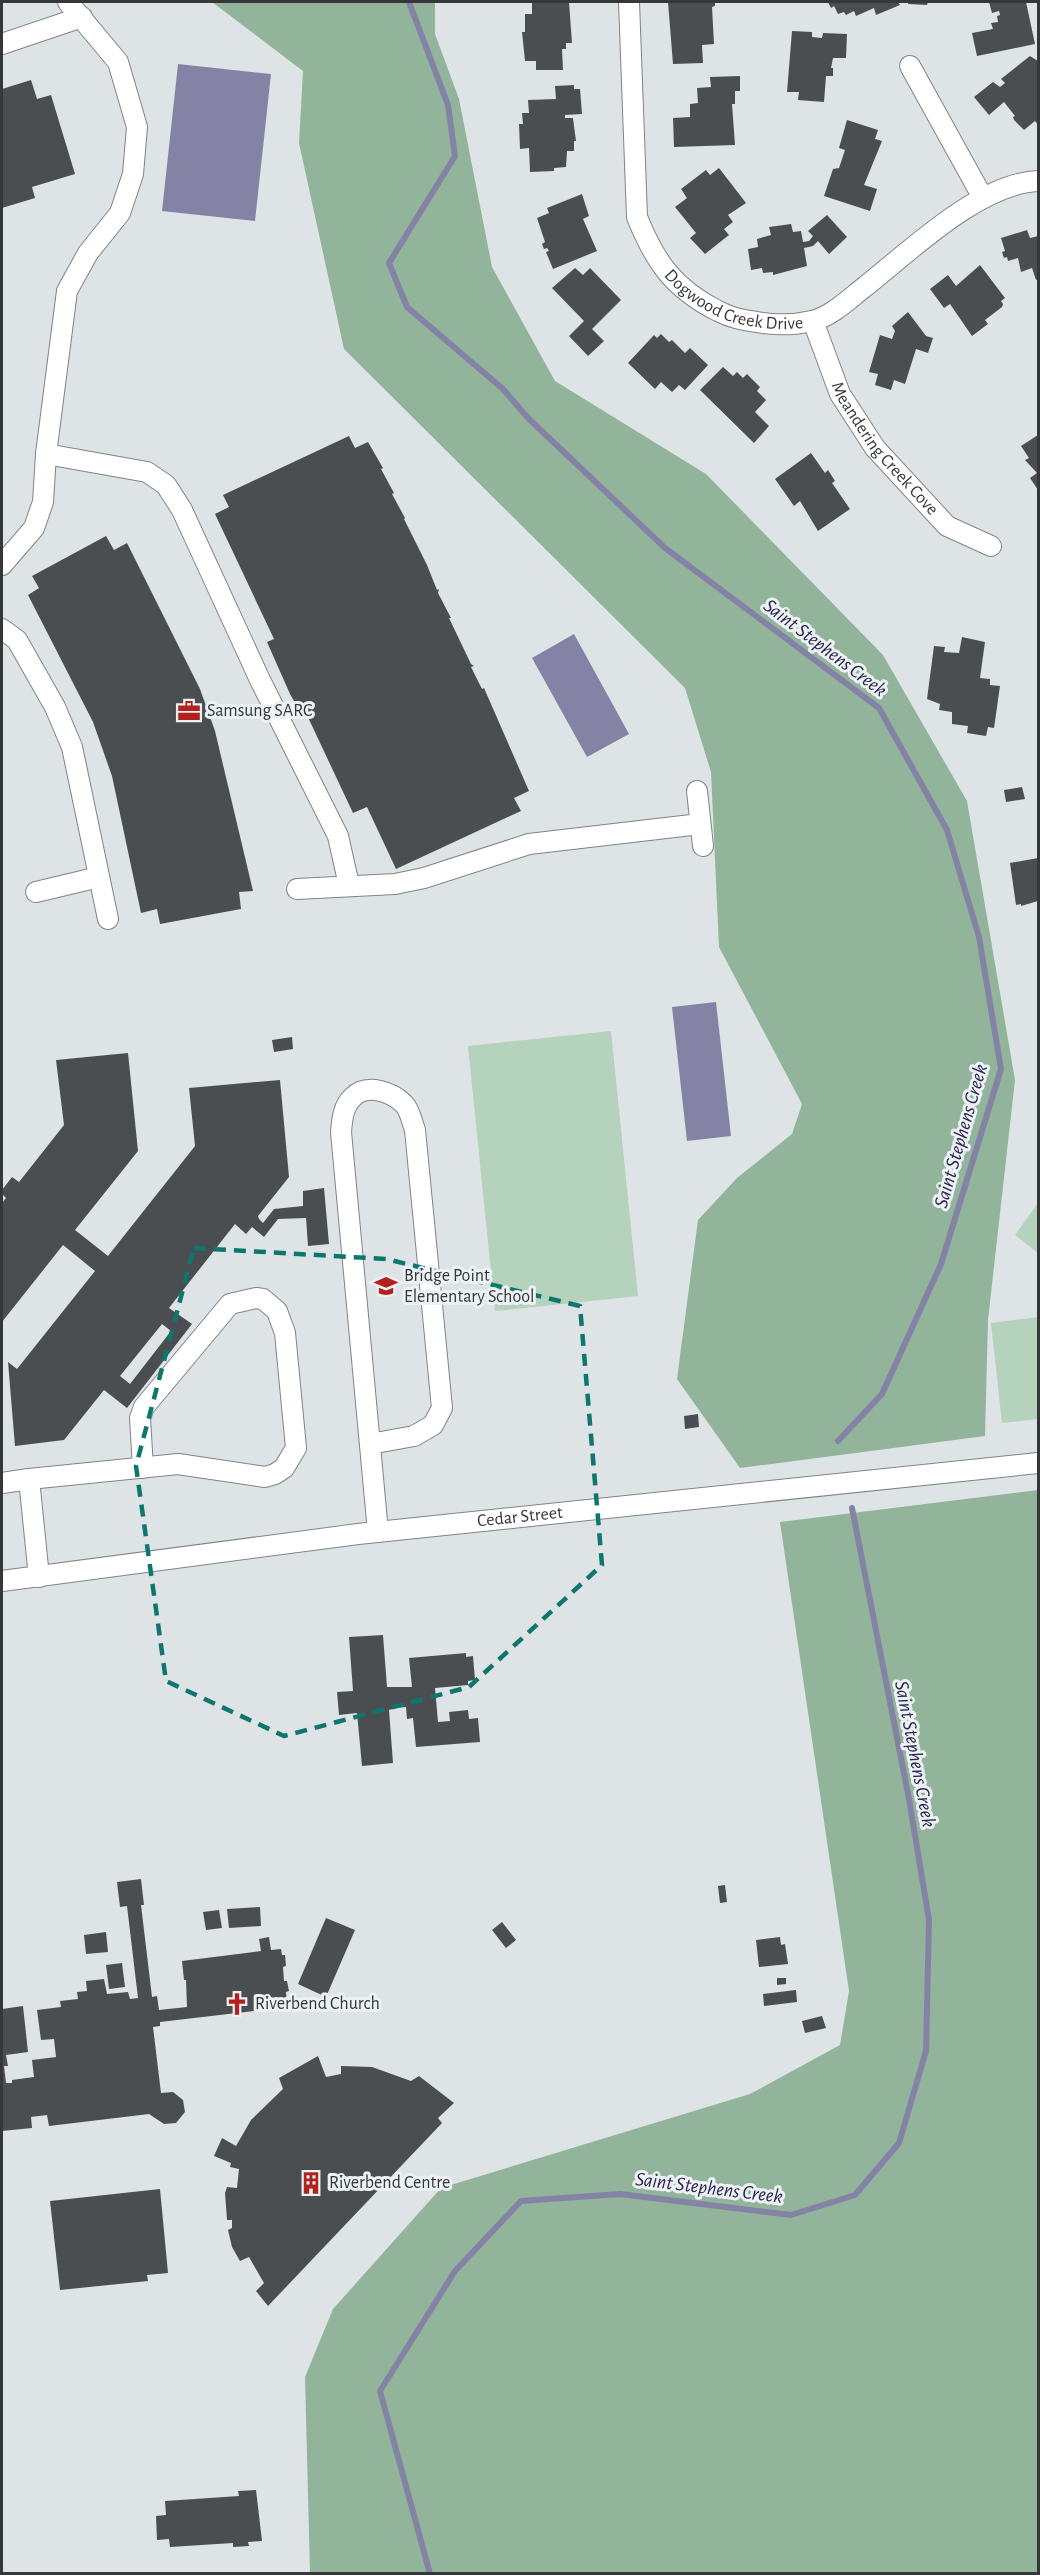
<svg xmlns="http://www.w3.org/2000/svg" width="1040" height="2575" font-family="'Alegreya Sans',sans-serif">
<rect width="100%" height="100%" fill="#dee4e6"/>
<path fill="#b5d2bc" d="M 611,1031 L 638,1296 L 495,1311 L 468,1046 Z
M 1038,1203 L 1038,1253 L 1015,1235 Z
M 1038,1317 L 1038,1419 L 1002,1423 L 991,1323 Z"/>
<path fill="#92b49a" d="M 212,2 L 435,2 L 435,34 L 459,99 L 492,267 L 555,381 L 706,474 L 883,655 L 967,801 L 1015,1080 L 988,1320 L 985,1436 L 740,1468 L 677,1379 L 698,1220 L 737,1178 L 792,1134 L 802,1104 L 719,947 L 711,772 L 685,688 L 344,349 L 299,143 L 303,71 Z
M 1038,1490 L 1038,2573 L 310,2573 L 305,2377 L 333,2309 L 441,2188 L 750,2094 L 840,2045 L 849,1991 L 780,1522 Z"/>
<path fill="#8583a5" d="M 178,64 L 271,74 L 255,221 L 162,211 Z
M 574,634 L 629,734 L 587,757 L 532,658 Z
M 716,1002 L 731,1136 L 687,1141 L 672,1007 Z"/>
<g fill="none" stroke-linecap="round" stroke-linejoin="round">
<path stroke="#8583a5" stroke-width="6" d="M 409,2 L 448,105 L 455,156 L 389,263 L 407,307 L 503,389 L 528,418 L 665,548 L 879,708 L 947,830 L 979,937 L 1001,1069 L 941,1264 L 882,1394 L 838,1441
M 430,2574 L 380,2391 L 455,2271 L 521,2201 L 620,2194 L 791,2215 L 855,2195 L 899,2143 L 926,2051 L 929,1920 L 909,1799 L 852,1508"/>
</g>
<path fill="#4b4e51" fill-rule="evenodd" d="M 532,2 L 569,2 L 572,43 L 566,43 L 566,49 L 562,49 L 563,70 L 536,70 L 536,61 L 525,61 L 522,32 L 525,32 L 525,14 L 532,14 Z
M 668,2 L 715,2 L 715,6 L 712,7 L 714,44 L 702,45 L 703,63 L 673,64 Z
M 828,2 L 898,2 L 900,5 L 876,15 L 874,8 L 856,16 L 854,11 L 846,15 L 844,12 L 838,14 L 834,6 L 831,8 Z
M 908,2 L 928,2 L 927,5 L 908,4 Z
M 989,2 L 1026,2 L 1035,44 L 977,56 L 972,33 L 993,29 L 991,23 L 998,22 L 997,16 L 1000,15 L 999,11 L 992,13 Z
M 792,31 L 812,32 L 812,37 L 822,38 L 823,33 L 847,34 L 846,58 L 833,58 L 831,68 L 833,68 L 833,76 L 826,76 L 824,102 L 798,100 L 799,92 L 787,92 Z
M 1030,56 L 1038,61 L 1038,125 L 1035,121 L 1024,130 L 1014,120 L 1013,117 L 1015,116 L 1004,102 L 989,115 L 974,97 L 993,82 L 1000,87 L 1005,83 L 1001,79 Z
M 740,76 L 740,91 L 735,91 L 735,104 L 732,104 L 735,145 L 674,147 L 673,118 L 690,117 L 690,104 L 698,103 L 697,88 L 711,87 L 710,77 Z
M 31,80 L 37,99 L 51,95 L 75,174 L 32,187 L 35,198 L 2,208 L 2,89 Z
M 574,85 L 574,89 L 580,89 L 582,114 L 565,115 L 565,118 L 573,118 L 576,141 L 574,141 L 574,151 L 567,151 L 566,167 L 554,168 L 554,171 L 530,172 L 529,148 L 520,149 L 519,124 L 523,124 L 522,113 L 529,113 L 528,100 L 556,99 L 555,86 Z
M 847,120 L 878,130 L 875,139 L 882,141 L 864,185 L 877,189 L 870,211 L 824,196 L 833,169 L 839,168 L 845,150 L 839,148 Z
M 719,168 L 746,203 L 728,215 L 733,222 L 724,229 L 729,235 L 705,254 L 690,238 L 696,233 L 675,207 L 687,198 L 681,189 L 706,170 L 710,175 Z
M 582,194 L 589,216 L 583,219 L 597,251 L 553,269 L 546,252 L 549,251 L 547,248 L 544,249 L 542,244 L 545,242 L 537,218 L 549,213 L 547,208 Z
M 827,215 L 847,237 L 829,254 L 818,241 L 813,246 L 804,248 L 807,266 L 773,275 L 773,272 L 763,273 L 762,268 L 751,270 L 748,249 L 758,247 L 757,239 L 771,235 L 769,227 L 791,224 L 793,232 L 801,231 L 803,242 L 809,241 L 813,236 L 808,231 Z
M 1027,230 L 1030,238 L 1038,236 L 1038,279 L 1036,280 L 1032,268 L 1021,272 L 1018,258 L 1008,261 L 1007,257 L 1004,258 L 1002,252 L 1005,251 L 1001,238 Z
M 980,265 L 1005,298 L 1001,301 L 1003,304 L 1002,307 L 985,320 L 988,324 L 972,336 L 950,304 L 944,308 L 930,289 L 948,275 L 956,286 Z
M 575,268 L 583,275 L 590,268 L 621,300 L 592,329 L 604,341 L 588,356 L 569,336 L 584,321 L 552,288 Z
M 908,312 L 926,336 L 933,338 L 928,353 L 916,349 L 905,384 L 894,380 L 891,390 L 875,385 L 878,374 L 869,372 L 880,335 L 892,339 L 895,331 L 892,326 Z
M 661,334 L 669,342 L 672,340 L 685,353 L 690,348 L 708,365 L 685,390 L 679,385 L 672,392 L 661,382 L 655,389 L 628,363 L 654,335 L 657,338 Z
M 723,367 L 733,376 L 737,372 L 743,378 L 747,374 L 760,387 L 757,391 L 766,400 L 755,412 L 769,426 L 754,443 L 700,390 Z
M 1038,435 L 1038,490 L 1030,478 L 1037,473 L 1025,460 L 1029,458 L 1021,446 Z
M 349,436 L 355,448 L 368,442 L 383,468 L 381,469 L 394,493 L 392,494 L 405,518 L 404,519 L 427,565 L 437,590 L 439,589 L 438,593 L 451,618 L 449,618 L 471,664 L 474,666 L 471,667 L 482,689 L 484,688 L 529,791 L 514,798 L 521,811 L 396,869 L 367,807 L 353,813 L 306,713 L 302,715 L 290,694 L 267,642 L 274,639 L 215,514 L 229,507 L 223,495 Z
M 811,453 L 825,473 L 828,470 L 835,481 L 832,483 L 850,509 L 818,531 L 800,501 L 794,506 L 775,479 Z
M 106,536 L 114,550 L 127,543 L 200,689 L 215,731 L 253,891 L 239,892 L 241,909 L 160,924 L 157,909 L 141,913 L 112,776 L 93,722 L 28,595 L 39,588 L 32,576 Z
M 962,637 L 985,642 L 980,678 L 990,679 L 990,685 L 1000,686 L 994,728 L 988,727 L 986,736 L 967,733 L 968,726 L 952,724 L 952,712 L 939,710 L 940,704 L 927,699 L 934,646 L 945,647 L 944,652 L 959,653 Z
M 1022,787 L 1025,799 L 1006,802 L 1004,790 Z
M 1038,858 L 1038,901 L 1021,906 L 1021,904 L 1016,905 L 1010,863 Z
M 292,1037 L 293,1049 L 274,1052 L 272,1040 Z
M 128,1053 L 138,1151 L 75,1230 L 108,1256 L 195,1146 L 189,1088 L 280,1080 L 289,1177 L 258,1216 L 259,1219 L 263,1223 L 274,1209 L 303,1206 L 303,1191 L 324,1188 L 329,1244 L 308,1246 L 306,1218 L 278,1219 L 264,1237 L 252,1227 L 246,1234 L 235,1224 L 169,1308 L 192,1324 L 127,1408 L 104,1390 L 64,1440 L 15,1446 L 8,1362 L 17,1369 L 95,1271 L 63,1245 L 2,1322 L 2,1203 L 6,1198 L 2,1194 L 2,1190 L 12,1177 L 19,1182 L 64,1125 L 56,1060 ZM 162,1324 L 171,1331 L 130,1384 L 120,1376 Z
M 698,1414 L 699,1427 L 685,1429 L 684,1416 Z
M 383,1635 L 387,1687 L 412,1687 L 409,1658 L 466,1653 L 466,1657 L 473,1656 L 475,1680 L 468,1681 L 468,1685 L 435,1688 L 438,1722 L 450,1721 L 449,1712 L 468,1710 L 469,1719 L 478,1718 L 480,1742 L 416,1747 L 413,1718 L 407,1719 L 406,1707 L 396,1708 L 389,1710 L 393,1763 L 362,1766 L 357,1713 L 339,1715 L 337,1692 L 353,1691 L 349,1637 Z
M 141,1879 L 144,1905 L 141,1905 L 152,1997 L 157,1996 L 159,2010 L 187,2007 L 186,1980 L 184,1980 L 182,1961 L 261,1951 L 259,1939 L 269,1937 L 271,1950 L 281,1949 L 282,1955 L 285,1955 L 286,1966 L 283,1967 L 284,1981 L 287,1981 L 289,1991 L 286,1992 L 287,2007 L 160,2022 L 160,2026 L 153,2027 L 161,2093 L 173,2092 L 183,2100 L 185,2112 L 176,2123 L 164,2124 L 149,2114 L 49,2126 L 47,2115 L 31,2117 L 32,2128 L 2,2131 L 2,2009 L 23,2006 L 28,2052 L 6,2055 L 8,2066 L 4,2066 L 6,2083 L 12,2083 L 12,2080 L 34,2077 L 32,2060 L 56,2057 L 54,2039 L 41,2040 L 37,2010 L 61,2007 L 60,2001 L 78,1999 L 77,1992 L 87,1991 L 86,1981 L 104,1979 L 107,1994 L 128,1992 L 130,1999 L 138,1998 L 127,1906 L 120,1907 L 117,1882 Z
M 725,1885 L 727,1902 L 720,1903 L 718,1886 Z
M 260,1907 L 261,1926 L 229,1928 L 227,1909 Z
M 219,1910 L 222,1928 L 206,1930 L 203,1912 Z
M 326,1918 L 355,1930 L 326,1997 L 298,1984 Z
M 502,1922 L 516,1940 L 506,1948 L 492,1930 Z
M 106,1932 L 108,1952 L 86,1954 L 84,1935 Z
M 780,1937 L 781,1945 L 785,1944 L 788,1964 L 759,1967 L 756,1940 Z
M 122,1963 L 125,1987 L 109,1989 L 106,1965 Z
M 777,1978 L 786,1978 L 786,1984 L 777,1985 Z
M 796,1990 L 797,2002 L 764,2006 L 763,1994 Z
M 822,2016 L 826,2028 L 805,2033 L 802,2021 Z
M 318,2056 L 326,2077 L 341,2074 L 341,2066 L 372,2067 L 411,2081 L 419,2076 L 454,2103 L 438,2118 L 442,2123 L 268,2306 L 256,2291 L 264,2283 L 249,2257 L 240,2261 L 232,2247 L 228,2230 L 232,2228 L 232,2220 L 227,2220 L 225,2193 L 227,2187 L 237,2188 L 239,2169 L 230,2167 L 231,2163 L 214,2156 L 222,2138 L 236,2146 L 251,2120 L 283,2089 L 279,2078 Z
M 160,2189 L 168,2273 L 147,2275 L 148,2281 L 60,2290 L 50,2201 Z
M 256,2490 L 262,2541 L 248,2542 L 249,2546 L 233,2547 L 233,2543 L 170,2547 L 169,2539 L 157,2540 L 156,2516 L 166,2515 L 165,2501 L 239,2496 L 238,2491 Z"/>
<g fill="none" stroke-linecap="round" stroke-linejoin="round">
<g stroke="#7f8486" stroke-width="22">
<g id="minor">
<path id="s1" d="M 629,2 L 637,217 C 655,262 674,289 718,311 C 731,318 743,320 757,322 C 774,325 795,325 812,321 C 830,317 848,300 862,289 C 908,253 979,183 1038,181"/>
<path d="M 2,44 L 82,17"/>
<path d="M 910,66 L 983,198"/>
<path id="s2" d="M 813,321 L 840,394 L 875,448 L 947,526 L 991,546"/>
<path d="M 46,454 L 147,472 L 166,485 L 182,510 L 260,680 L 338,836 L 349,885"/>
<path d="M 2,565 L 34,528 L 43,502 L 46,454 L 67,291 L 88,253 L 120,213 L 133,174 L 137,127 L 118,62 L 68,2"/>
<path d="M 2,629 L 17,640 L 55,707 L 72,747 L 108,919"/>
<path d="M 697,791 L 703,846"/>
<path d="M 297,889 L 395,884 L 424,878 L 529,844 L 700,824"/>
<path d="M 36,892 L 99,877"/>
<path d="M 370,1444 L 414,1436 L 433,1425 L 442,1408 L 415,1130 C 412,1122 410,1110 404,1104 C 392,1092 367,1083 353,1097 C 343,1106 342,1120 341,1132 L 378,1532"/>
<path d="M 29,1479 L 178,1464 L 265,1477 L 275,1474 L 284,1468 L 296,1448 L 285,1333 L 277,1311 L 263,1299 L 256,1298 L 230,1304 L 144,1407 L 140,1418 L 143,1468"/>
<path d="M 2,1483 L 29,1479 L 39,1577"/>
<path id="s3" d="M 2,1581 L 358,1534 L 1038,1463"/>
</g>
</g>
<use href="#minor" stroke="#fff" stroke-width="20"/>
</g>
<path fill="none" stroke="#0f766e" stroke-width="4.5" stroke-dasharray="12 8" stroke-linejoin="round" d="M 194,1248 L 386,1259 L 580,1306 L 602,1565 L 469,1687 L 284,1736 L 166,1681 L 136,1466 Z"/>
<defs>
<g id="office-bare" transform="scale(1.8)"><path d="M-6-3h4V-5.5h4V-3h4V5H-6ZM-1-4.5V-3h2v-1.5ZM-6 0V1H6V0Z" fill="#b1211d" stroke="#ecf1f3" stroke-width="2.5" paint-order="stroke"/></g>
<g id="school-bare" transform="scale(1.8)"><path d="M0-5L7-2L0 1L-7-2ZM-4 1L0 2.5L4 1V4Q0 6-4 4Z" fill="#b1211d" stroke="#ecf1f3" stroke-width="2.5" paint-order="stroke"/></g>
<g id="church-bare" transform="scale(1.8)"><path d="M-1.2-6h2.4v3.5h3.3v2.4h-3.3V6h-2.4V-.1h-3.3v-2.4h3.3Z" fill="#b1211d" stroke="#ecf1f3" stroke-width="2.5" paint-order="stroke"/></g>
<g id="building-bare" transform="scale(1.8)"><path d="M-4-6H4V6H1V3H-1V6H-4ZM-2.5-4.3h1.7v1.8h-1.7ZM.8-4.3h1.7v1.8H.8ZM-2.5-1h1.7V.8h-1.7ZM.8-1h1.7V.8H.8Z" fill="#b1211d" stroke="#ecf1f3" stroke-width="2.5" paint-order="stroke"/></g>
</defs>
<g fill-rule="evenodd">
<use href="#office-bare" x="189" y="711"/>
<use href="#school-bare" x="386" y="1286"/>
<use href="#church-bare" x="237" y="2004"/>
<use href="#building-bare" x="311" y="2183"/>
</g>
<g text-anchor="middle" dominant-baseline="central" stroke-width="6" stroke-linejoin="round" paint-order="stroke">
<g font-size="18" fill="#353738" stroke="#ecf1f3">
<text stroke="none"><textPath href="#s1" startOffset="354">Dogwood Creek Drive</textPath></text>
<text stroke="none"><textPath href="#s2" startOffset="148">Meandering Creek Cove</textPath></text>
<text stroke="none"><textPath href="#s3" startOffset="522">Cedar Street</textPath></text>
</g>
<g font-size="18" fill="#353738" stroke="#ecf1f3" text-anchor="start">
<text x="207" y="711">Samsung SARC</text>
<text x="404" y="1276">Bridge Point<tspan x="404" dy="21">Elementary School</tspan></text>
<text x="255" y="2004">Riverbend Church</text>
<text x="329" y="2183">Riverbend Centre</text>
</g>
<g font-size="20" font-style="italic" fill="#2a2351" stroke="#ecf1f3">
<text transform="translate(825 648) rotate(37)">Saint Stephens Creek</text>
<text transform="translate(961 1136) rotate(-74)">Saint Stephens Creek</text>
<text transform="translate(915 1754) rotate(79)">Saint Stephens Creek</text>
<text transform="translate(709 2188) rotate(7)">Saint Stephens Creek</text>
</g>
</g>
<rect width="1040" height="2575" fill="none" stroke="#353738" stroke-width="6"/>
</svg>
